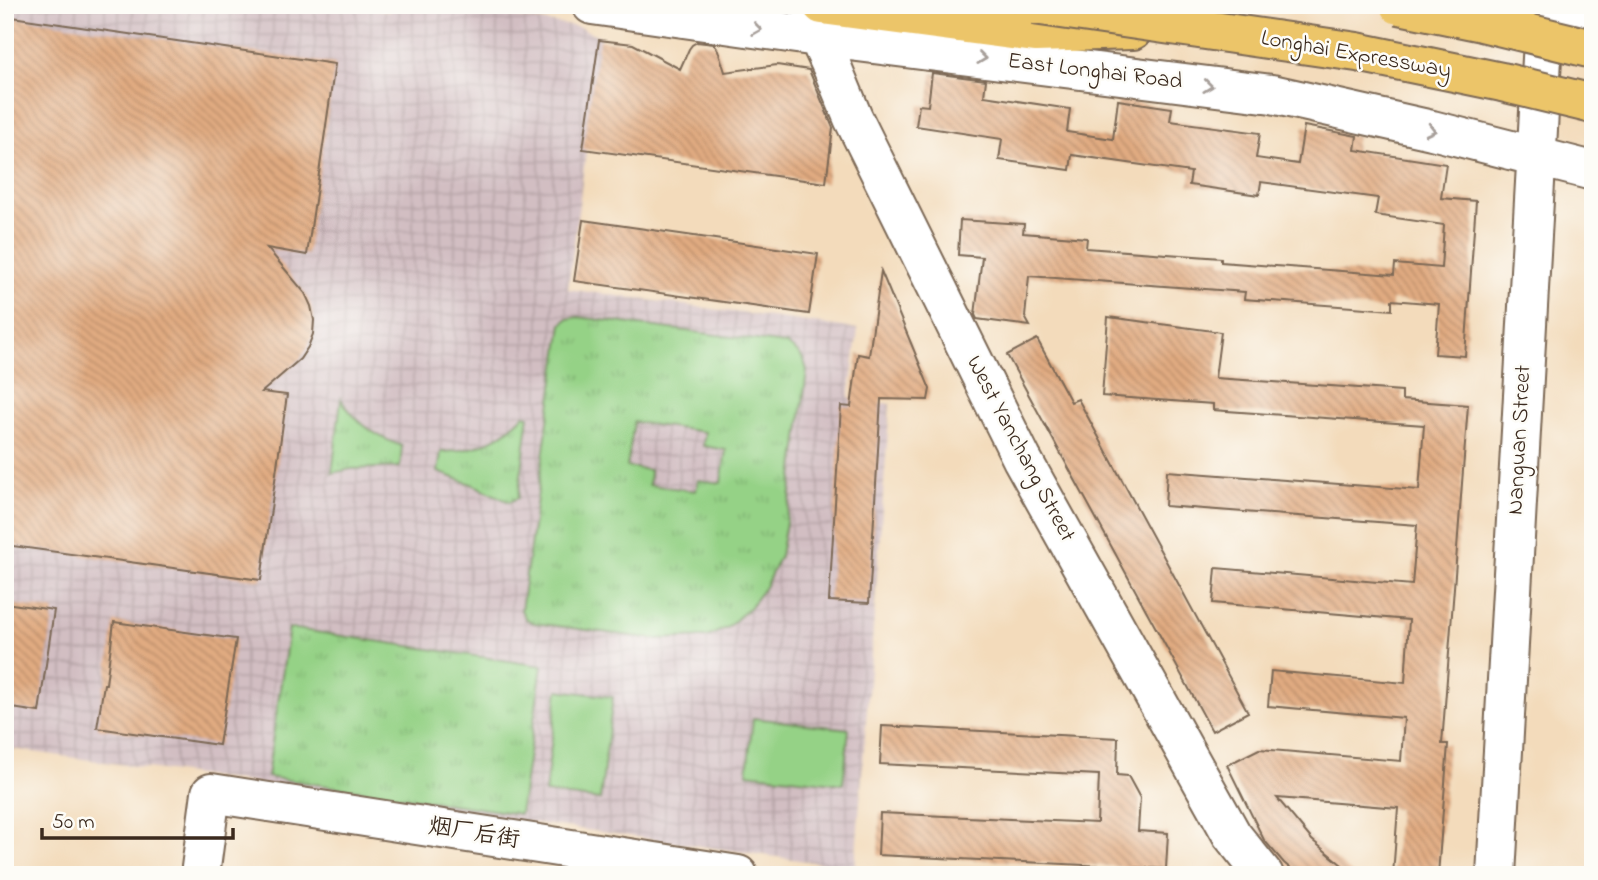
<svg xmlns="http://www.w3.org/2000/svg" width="1598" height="880" font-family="'Indie Flower','LXGW WenKai TC',sans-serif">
<defs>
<pattern id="industrial-grid" width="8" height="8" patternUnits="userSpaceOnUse" patternTransform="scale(1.75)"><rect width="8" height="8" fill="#d2bec2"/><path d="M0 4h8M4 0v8" fill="none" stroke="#b5a3a6"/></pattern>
<pattern id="grass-tufts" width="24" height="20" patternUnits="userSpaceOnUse" patternTransform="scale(1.75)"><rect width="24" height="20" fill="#95d286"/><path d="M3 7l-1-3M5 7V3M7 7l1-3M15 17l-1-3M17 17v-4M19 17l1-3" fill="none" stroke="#81b473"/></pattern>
<pattern id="building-back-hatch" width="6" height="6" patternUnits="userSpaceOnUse" patternTransform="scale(1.75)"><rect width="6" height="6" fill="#e1ab81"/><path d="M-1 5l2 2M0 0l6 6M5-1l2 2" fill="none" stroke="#b88b69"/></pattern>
</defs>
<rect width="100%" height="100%" fill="#fdfcf7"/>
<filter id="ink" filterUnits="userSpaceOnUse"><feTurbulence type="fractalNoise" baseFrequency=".0143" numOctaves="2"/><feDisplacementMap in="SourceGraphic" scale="14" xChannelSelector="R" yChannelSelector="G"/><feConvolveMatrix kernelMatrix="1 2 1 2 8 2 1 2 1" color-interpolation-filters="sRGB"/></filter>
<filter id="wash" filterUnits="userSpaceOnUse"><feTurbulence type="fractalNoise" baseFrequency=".00686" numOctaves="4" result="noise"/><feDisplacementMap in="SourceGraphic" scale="28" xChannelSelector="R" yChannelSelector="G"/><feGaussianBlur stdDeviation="1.57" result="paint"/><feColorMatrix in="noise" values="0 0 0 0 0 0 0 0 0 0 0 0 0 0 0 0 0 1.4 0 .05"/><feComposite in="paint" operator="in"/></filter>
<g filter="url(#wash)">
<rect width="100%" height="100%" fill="#f3dbbb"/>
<path fill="url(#industrial-grid)" d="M 5,5 L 351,5 L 390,11 L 391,5 L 440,5 L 579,27 L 601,37 L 568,289 L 858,329 L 849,398 L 890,404 L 855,868 L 5,748 Z"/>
<path fill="url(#grass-tufts)" stroke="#687e52" stroke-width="2" fill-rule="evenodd" d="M 578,317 L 786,344 C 799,352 804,356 807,371 L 790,500 L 780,556 L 765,587 L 748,609 L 727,628 L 707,637 L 682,638 L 654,639 L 534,623 L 526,619 L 521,610 L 562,324 L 567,319 ZM 634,422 L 705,432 L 703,446 L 726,450 L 721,483 L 698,480 L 696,491 L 649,485 L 650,470 L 627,467 Z
M 341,399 C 356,423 376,437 402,446 L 400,467 L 351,469 L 332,473 Z
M 524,415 L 529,416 L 518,498 L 509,502 L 474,485 L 438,472 L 441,452 C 476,451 500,440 524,415 Z
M 289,628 L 542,666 L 520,814 L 267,777 Z"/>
<path fill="#95d286" stroke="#687e52" stroke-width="2" d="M 558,690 L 613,697 L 600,800 L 545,793 Z
M 753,718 L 849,729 L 843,784 L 747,773 Z"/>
<g id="blocks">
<path fill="url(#building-back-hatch)" d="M 5,16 L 335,64 L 307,255 L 267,248 L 305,293 L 311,306 L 314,320 L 313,334 L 308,347 L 300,359 L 262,392 L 287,395 L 261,580 L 5,545 Z
M 599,40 L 633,44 L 680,69 L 689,49 L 692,45 L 697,42 L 714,44 L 718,50 L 725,72 L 777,65 L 809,70 L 833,128 L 826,183 L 583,149 Z
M 932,73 L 986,80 L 984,96 L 1070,109 L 1067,132 L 1113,139 L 1118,100 L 1172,108 L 1170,121 L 1260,133 L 1256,158 L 1298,164 L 1304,126 L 1357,136 L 1355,150 L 1446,164 L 1441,198 L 1476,201 L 1465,356 L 1435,354 L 1439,304 L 1392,300 L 1392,310 L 1244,299 L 1245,292 L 1029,276 L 1025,317 L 1030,326 L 977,319 L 975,315 L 982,257 L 958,255 L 960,220 L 1024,224 L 1023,233 L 1087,238 L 1086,248 L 1221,258 L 1221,262 L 1394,275 L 1395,264 L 1441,268 L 1444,225 L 1375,215 L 1378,198 L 1261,182 L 1259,195 L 1189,185 L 1191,172 L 1072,155 L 1070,170 L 999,160 L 1002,139 L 916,126 L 919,105 L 928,106 Z
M 583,220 L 818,254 L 809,314 L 574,281 Z
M 881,271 L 930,389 L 928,400 L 881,399 L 869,603 L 829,601 L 841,406 L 851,407 L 858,354 L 869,356 Z
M 1108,317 L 1221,332 L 1215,378 L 1402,391 L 1402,400 L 1468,405 L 1442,744 L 1448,744 L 1438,875 L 1393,875 L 1398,808 L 1277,798 L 1312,840 L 1354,875 L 1298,875 L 1284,863 L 1264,840 L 1227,765 L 1259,749 L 1401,761 L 1404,718 L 1268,706 L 1271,671 L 1405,683 L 1409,620 L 1213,603 L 1216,568 L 1412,585 L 1417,525 L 1165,506 L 1167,471 L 1419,490 L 1424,425 L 1213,410 L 1213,404 L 1102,396 Z
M 1037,339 L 1071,402 L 1078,399 L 1248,712 L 1212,731 L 1007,355 Z
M 5,603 L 54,610 L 39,712 L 5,707 Z
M 114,622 L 236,639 L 219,745 L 97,728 L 104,684 L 106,684 Z
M 882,726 L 1118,738 L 1117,775 L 1128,776 L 1140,798 L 1138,831 L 1168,833 L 1166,869 L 878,855 L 880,813 L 1097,823 L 1099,775 L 880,764 Z"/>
</g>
</g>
<g filter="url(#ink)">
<use href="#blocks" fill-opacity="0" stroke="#7b6855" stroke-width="2"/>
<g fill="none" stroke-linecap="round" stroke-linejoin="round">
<g stroke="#7b6855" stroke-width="42">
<path id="minor" d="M 592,5 L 818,37 L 1272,94 L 1432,130 L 1593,171
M 1574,5 L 1593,10
M 813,17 L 818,37 L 832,67 L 853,118 L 1022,459 L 1232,835 L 1264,875
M 200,875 L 211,793 L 738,875
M 1496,875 L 1545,5"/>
</g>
<g stroke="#7b6855" stroke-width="42">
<path id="highway" d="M 822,5 L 1035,33 L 1133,30"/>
</g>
<use href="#minor" stroke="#fff" stroke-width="38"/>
<use href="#highway" stroke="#ecc569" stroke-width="38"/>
<g stroke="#7b6855" stroke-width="42" stroke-linecap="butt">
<path id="highway-bridge" d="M 1034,5 L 1357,52 L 1502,82 L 1593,104
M 1399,5 L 1482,22 L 1593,49"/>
</g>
<use href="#highway-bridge" stroke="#ecc569" stroke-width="38"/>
</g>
<defs><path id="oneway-chevron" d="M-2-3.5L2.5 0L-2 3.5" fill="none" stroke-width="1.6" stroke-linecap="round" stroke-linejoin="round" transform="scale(1.75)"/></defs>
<g stroke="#a79f9a">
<use href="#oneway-chevron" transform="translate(757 29) rotate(8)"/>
<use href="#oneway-chevron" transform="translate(982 58) rotate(7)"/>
<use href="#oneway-chevron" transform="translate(1208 86) rotate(7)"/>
<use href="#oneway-chevron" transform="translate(1431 130) rotate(14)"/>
</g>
</g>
<g text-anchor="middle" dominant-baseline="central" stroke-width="5" stroke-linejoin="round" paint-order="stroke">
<g font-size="23" fill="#3b2a1e" stroke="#fdfcf7">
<text transform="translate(1356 55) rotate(10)">Longhai Expressway</text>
<text transform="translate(1095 72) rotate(7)">East Longhai Road</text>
<text transform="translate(1520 440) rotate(-87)">Nanguan Street</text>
<text transform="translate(1020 449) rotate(62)">West Yanchang Street</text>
<text transform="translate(474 834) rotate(9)">烟厂后街</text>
</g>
</g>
<rect width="1598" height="880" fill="none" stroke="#fdfcf7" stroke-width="28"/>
<path d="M42 828v10h191v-10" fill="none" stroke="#3b2a1e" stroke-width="3.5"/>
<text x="52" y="828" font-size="21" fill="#3b2a1e" stroke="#fdfcf7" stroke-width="5" paint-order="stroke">50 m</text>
</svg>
